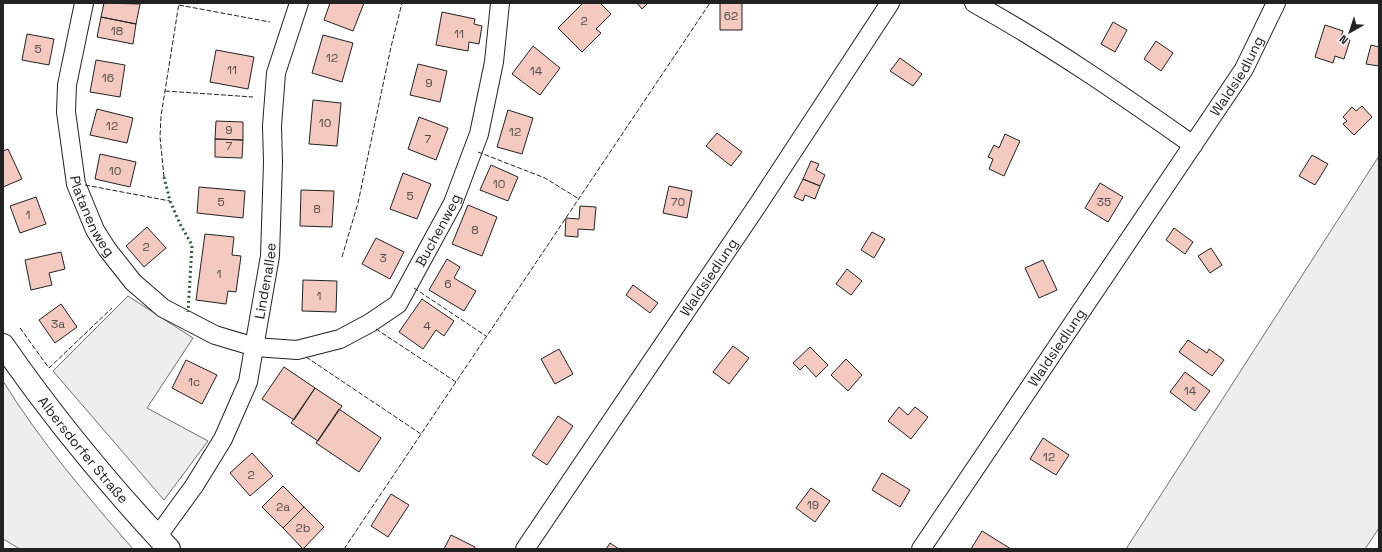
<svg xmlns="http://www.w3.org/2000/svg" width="1382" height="552" font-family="'Space Grotesk',sans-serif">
<rect width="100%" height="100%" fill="#fff"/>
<path fill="#eee" stroke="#6f6f6f" d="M 1379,156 L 1379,528 L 1365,549 L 1126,549 Z
M 128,296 L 193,338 L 147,408 L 208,441 L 164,500 L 53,371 Z
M 3,381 C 40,441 87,496 133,549 L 20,549 L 3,539 Z"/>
<path fill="#f3c9c0" stroke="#222" d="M 104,3 L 140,4 L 136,24 L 101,17 Z
M 330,3 L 364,3 L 353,31 L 324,20 Z
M 583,3 L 600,3 L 611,14 L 596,29 L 601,33 L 582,52 L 558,28 Z
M 637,3 L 648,3 L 642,9 Z
M 720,3 L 742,3 L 742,30 L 720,30 Z
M 442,12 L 475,19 L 474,24 L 482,26 L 479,44 L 469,42 L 468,51 L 436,45 Z
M 101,17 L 136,24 L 133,44 L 97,37 Z
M 1113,22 L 1127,30 L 1115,52 L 1101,44 Z
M 1325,25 L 1343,31 L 1341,37 L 1350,40 L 1344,59 L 1335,56 L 1333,63 L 1315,57 Z
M 27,34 L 54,39 L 49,65 L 22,60 Z
M 323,35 L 353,43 L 342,82 L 312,73 Z
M 1156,41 L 1173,53 L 1161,71 L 1144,59 Z
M 1371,45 L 1379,47 L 1379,66 L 1366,64 Z
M 533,46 L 560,68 L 540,95 L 512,74 Z
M 216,50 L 254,57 L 248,89 L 210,82 Z
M 900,58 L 922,74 L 913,86 L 890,71 Z
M 96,60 L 125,65 L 120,97 L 90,92 Z
M 418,64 L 447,71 L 440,102 L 410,95 Z
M 313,100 L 341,103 L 337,146 L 309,144 Z
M 1362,106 L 1372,117 L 1354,135 L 1343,124 L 1347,121 L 1343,117 L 1352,107 L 1356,111 Z
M 97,109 L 133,118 L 127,143 L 90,135 Z
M 508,110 L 533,118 L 522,154 L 497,147 Z
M 419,117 L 448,128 L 436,160 L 408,149 Z
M 216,121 L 243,122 L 243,140 L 215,139 Z
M 717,133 L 742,152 L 731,166 L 706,146 Z
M 1005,134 L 1020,141 L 1004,176 L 989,169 L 993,159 L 988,157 L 994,145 L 999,148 Z
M 215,139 L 243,140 L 242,158 L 215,157 Z
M 8,149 L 22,179 L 3,187 L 3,151 Z
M 100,154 L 136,162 L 130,187 L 95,179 Z
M 1312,155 L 1328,164 L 1315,185 L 1299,176 Z
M 811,161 L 819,164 L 816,170 L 825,175 L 820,186 L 803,179 Z
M 491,165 L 518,177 L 508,201 L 480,190 Z
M 403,173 L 431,184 L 417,219 L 390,209 Z
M 803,179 L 820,186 L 815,199 L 805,195 L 803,201 L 794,197 Z
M 1100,183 L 1123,197 L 1108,222 L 1085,208 Z
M 669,186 L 692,191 L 687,218 L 663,213 Z
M 199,187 L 245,191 L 243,218 L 197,213 Z
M 301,190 L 334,191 L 332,227 L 300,226 Z
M 36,197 L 46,224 L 20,233 L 10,206 Z
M 468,205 L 497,217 L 482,256 L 452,244 Z
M 580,206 L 596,207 L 594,230 L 578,229 L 578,237 L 565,236 L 566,218 L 579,219 Z
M 147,227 L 166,248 L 144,267 L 126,246 Z
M 1174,228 L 1193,242 L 1185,254 L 1166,240 Z
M 872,232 L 885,239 L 874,258 L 861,250 Z
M 205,234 L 234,237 L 232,255 L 241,256 L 236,292 L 228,291 L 226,304 L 196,300 Z
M 376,238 L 404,252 L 390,279 L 362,264 Z
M 1211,248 L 1222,265 L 1210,273 L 1198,256 Z
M 61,252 L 65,269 L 49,273 L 52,285 L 31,290 L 25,260 Z
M 447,259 L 460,267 L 454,278 L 476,291 L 464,311 L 429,290 Z
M 1043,260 L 1057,290 L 1039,298 L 1025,268 Z
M 847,269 L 862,281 L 851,295 L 836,284 Z
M 303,280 L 337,281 L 336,312 L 302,311 Z
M 633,285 L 658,303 L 650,313 L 626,295 Z
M 422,299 L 454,321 L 444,336 L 436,330 L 423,349 L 399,332 Z
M 61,304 L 77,327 L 55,343 L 39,320 Z
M 1188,340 L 1207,353 L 1209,349 L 1224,360 L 1212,376 L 1179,352 Z
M 733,346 L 749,358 L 729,384 L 713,372 Z
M 810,347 L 828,365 L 816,377 L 805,365 L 800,370 L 793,363 Z
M 559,349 L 573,374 L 555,384 L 541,359 Z
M 846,359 L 862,375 L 848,391 L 831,375 Z
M 186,360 L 217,375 L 202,404 L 172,388 Z
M 284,367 L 315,388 L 294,420 L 262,399 Z
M 1185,372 L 1210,391 L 1195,411 L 1170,392 Z
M 315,388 L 342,406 L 318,441 L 291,423 Z
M 899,407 L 908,415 L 915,407 L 928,417 L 911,439 L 888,421 Z
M 339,409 L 381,438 L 359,472 L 316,443 Z
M 558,416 L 573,426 L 547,465 L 532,455 Z
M 1043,438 L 1069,455 L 1056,475 L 1030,459 Z
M 252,453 L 273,476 L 250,496 L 230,473 Z
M 882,473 L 910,490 L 900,507 L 872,490 Z
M 283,486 L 304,507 L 283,528 L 262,507 Z
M 811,488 L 830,501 L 815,522 L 796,508 Z
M 391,494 L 409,505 L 388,537 L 371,526 Z
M 304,507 L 324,527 L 303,549 L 283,528 Z
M 982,531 L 1011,549 L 971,549 Z
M 451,535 L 475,547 L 474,549 L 444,549 Z
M 610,543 L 619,549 L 606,549 Z"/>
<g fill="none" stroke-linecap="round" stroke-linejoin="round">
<g stroke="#222" stroke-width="20">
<g id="minor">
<path id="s1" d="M 84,3 L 67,85 L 66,112 L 76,184 L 95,230 L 107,249 L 133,282 L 163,308 L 215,335 L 255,347 L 297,350 L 340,339 L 370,323 L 398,304 L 453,203 L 479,134 L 494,62 L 500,3"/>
<path d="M 974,3 C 1050,45 1122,95 1193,145"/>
<path id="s2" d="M 157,537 L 194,486 L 223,439 L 248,382 L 270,256 L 273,162 L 272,126 L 276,73 L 299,3"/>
<path id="s3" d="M 525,549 L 759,203 L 890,3"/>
<path id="s4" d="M 921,549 L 1244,69 L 1276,3"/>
</g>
</g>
<g stroke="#222" stroke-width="24">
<g id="tertiary">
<path id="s5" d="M 3,345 C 53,417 109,485 169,549"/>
</g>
</g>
<use href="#minor" stroke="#fff" stroke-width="18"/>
<use href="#tertiary" stroke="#fff" stroke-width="22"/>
<path stroke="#2f5e38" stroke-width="3" stroke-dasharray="2 3" stroke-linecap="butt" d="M 164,177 L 170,201 L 180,224 L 192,245 L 188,312"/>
<path stroke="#222" stroke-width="1" stroke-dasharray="5 2" stroke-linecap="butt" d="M 179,5 L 270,22
M 165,91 L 253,97
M 478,152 L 545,178 L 579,199
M 164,177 L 160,137 L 161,116 L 179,3
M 85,185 L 170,201
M 342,257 L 358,203 L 391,47 L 402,3
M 414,288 L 486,336
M 20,328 L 49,368 L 112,308
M 376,329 L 456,382
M 306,357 L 421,434
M 344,549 L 710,3"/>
</g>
<g text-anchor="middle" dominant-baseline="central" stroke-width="3" stroke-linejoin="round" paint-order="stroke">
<g font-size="12" fill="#564c4a">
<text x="731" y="16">62</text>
<text x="584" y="21">2</text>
<text x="117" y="31">18</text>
<text x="459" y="34">11</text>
<text x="38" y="49">5</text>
<text x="332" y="58">12</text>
<text x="232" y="70">11</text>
<text x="536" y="71">14</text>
<text x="108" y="78">16</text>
<text x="429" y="83">9</text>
<text x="325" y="123">10</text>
<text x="112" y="126">12</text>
<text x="229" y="130">9</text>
<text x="515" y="132">12</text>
<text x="428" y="139">7</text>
<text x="229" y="146">7</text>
<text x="115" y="171">10</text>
<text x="499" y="184">10</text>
<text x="410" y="196">5</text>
<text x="221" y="202">5</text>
<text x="678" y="202">70</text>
<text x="1104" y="202">35</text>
<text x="317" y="209">8</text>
<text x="28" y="215">1</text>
<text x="475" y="230">8</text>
<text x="146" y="247">2</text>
<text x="383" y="258">3</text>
<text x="219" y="274">1</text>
<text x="448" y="284">6</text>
<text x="319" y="296">1</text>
<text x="58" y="324">3a</text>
<text x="427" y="326">4</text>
<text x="194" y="382">1c</text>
<text x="1190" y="391">14</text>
<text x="1049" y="457">12</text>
<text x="251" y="475">2</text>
<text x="813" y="505">19</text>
<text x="283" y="507">2a</text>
<text x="303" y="528">2b</text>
</g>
<g font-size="14" fill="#222" stroke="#fff">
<text stroke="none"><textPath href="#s4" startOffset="569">Waldsiedlung</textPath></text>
<text stroke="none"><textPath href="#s1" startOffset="219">Platanenweg</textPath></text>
<text stroke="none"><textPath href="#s1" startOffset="676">Buchenweg</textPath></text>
<text stroke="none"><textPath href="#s3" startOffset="328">Waldsiedlung</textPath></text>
<text stroke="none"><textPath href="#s2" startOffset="283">Lindenallee</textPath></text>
<text stroke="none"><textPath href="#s4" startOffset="243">Waldsiedlung</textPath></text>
<text stroke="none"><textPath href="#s5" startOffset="132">Albersdorfer Straße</textPath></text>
</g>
</g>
<rect width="1382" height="552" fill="none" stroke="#222222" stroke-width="8"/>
<g transform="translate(1350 32) rotate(219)" stroke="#ffffff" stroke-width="3" paint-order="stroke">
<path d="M0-3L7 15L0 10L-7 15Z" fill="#222222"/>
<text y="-6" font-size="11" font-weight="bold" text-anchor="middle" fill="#222222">N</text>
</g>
</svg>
